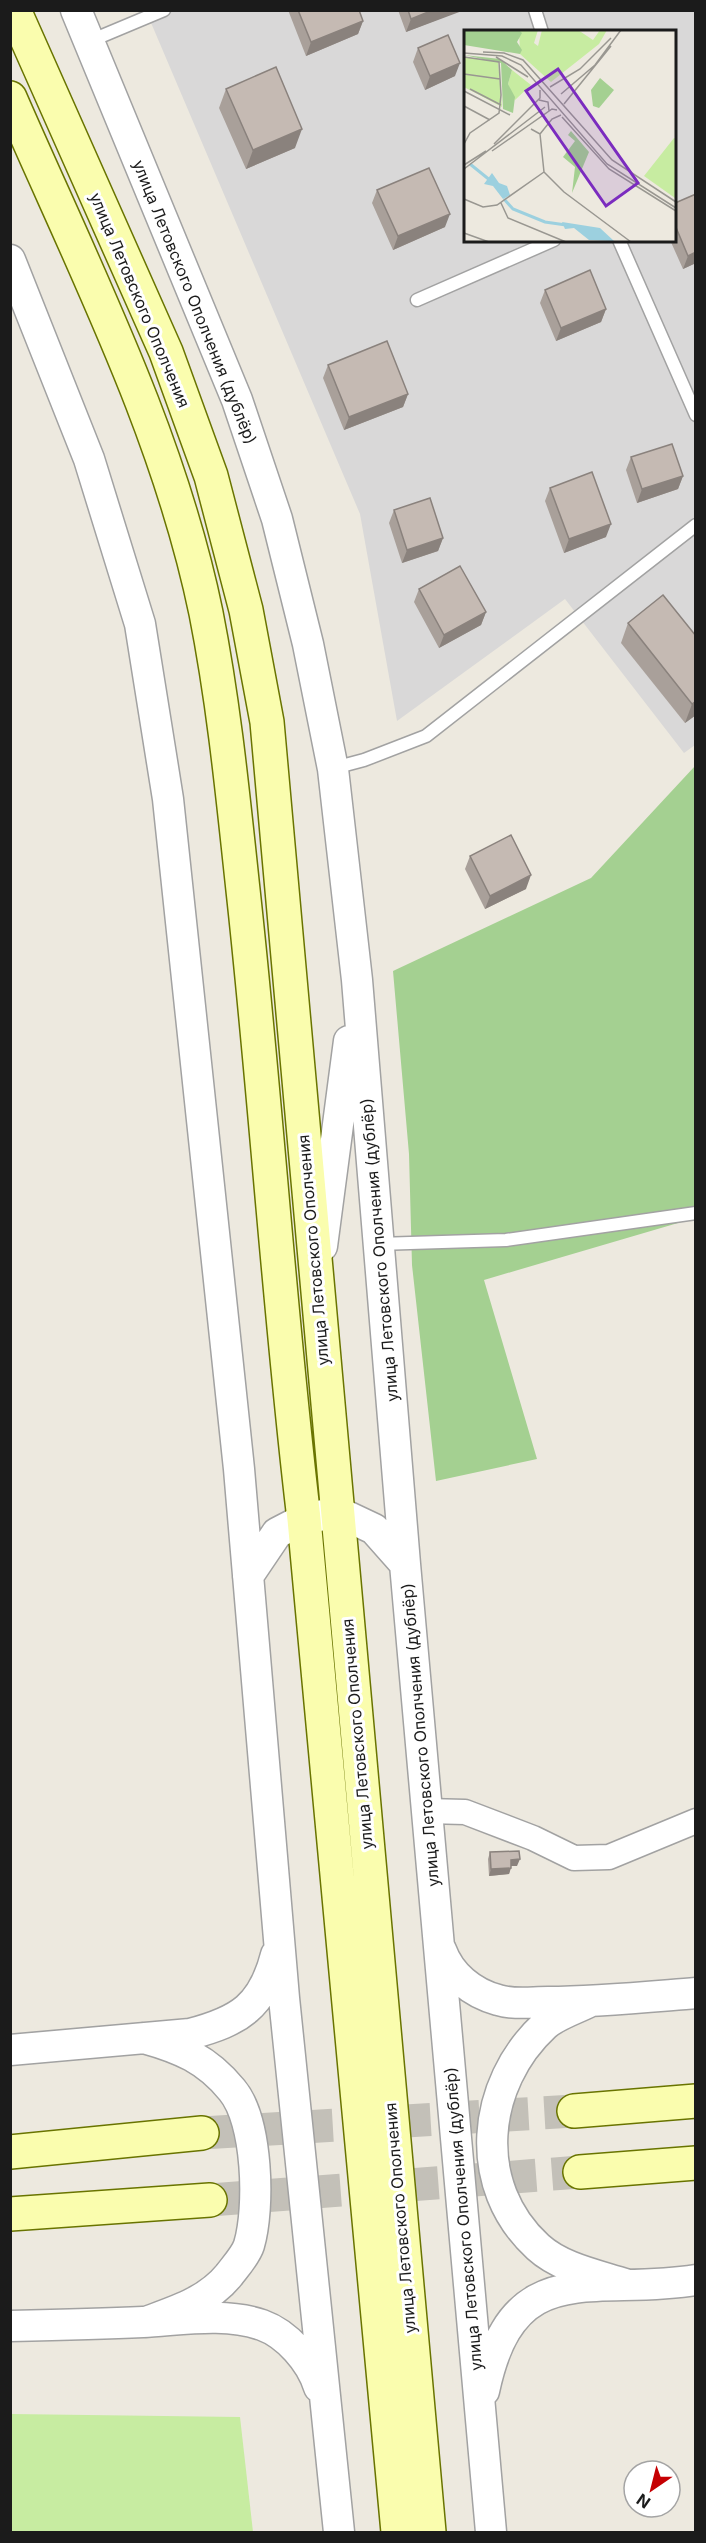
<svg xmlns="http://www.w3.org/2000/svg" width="706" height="2543" font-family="Inter,sans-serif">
<rect width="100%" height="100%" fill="#ede9df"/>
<path fill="#d9d8d8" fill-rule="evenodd" d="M 146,11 L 695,11 L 695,745 L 684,753 L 565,599 L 397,721 L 360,514 ZM 466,32 L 674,32 L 674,240 L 466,240 Z"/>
<path fill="#c7eca1" d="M 11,2414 L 240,2417 L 253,2532 L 11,2532 Z"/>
<path fill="#a4d091" d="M 695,766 L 695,1218 L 484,1280 L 537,1459 L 436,1481 L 412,1265 L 409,1154 L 393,971 L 591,878 Z"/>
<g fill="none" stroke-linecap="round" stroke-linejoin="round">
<path stroke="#c3c0b8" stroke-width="33" stroke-dasharray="33 16" stroke-linecap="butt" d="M 202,2133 L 574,2111
M 210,2200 L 580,2172"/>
<g stroke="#a2a2a2" stroke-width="15">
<path id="service" d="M 535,10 L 542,32
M 90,41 L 164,10
M 619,240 L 696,415
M 417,300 L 554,240
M 334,768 L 364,760 L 426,736 L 696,525
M 378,1244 L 506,1240 L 696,1213"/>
</g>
<g stroke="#a2a2a2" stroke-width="27">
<path id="minor" d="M 427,1811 L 465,1812 L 533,1838 L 574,1858 L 609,1857 L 696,1821"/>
</g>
<g stroke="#a2a2a2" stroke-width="33">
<path id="tertiary" d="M 76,10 L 237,400 L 277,519 L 308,644 L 333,769 L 357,980 L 405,1564 L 491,2532
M 10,260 L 89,459 L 140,624 L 168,799 L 239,1469 L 284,1998 L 339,2532
M 322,1246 L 349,1041
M 248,1576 L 277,1533 L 304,1519 L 338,1512 L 374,1529 L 405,1564
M 441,1950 C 450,1975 472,1993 498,2000 C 514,2005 531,2002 548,2002 C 597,2002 646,1997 696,1993
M 589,2002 C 575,2009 556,2015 545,2025 C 481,2084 471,2186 538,2247 C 561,2268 597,2275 625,2284
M 144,2038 C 180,2048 207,2059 232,2090 C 258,2121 260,2208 249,2245 C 246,2255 235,2267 229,2275 C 208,2301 176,2311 146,2322
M 10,2050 L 190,2034 C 240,2021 263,2006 276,1955
M 10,2326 C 55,2325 99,2324 143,2322 C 182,2320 224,2312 262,2325 C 287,2334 311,2361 319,2387
M 484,2391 C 513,2253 592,2297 696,2280"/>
</g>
<g stroke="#697400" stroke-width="36">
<path id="secondary" d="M 14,10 L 166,352 L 211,476 L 246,610 L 267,722 L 429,2532
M 10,98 C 83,266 169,433 206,613 C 224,704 233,797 243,890 C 266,1099 279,1310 304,1519 L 398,2532
M 574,2111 L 696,2101
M 10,2152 L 202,2133
M 580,2172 L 696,2163
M 10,2214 L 210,2200"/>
</g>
<use href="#service" stroke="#fff" stroke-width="12"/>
<use href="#minor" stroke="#fff" stroke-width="24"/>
<use href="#tertiary" stroke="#fff" stroke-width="30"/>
<use href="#secondary" stroke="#fafdae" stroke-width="33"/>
</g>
<path fill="#a9a09a" d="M 288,10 L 359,10 L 363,21 L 358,34 L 306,56 Z
M 398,10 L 462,10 L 406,32 Z
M 418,48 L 455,76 L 425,90 L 413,62 Z
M 226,89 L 295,148 L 246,169 L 219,108 Z
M 377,190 L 445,227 L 393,250 L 372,203 Z
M 696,194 L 696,263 L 683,269 L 670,240 L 675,240 L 675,203 Z
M 545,290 L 606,309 L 601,322 L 556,341 L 540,303 Z
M 328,365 L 408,394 L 403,407 L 344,430 L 323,378 Z
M 631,457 L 683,476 L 678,489 L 637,503 L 626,470 Z
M 550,488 L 606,537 L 564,553 L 545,501 Z
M 394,510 L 443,538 L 438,551 L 402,563 L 389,523 Z
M 419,589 L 486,612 L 481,625 L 439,648 L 414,602 Z
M 628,623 L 696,636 L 696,715 L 685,723 L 621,643 Z
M 470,856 L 526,889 L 485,909 L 465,869 Z
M 490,1852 L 517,1866 L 511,1866 L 509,1874 L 489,1876 L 488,1859 Z"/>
<path fill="#8a827d" d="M 433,10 L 462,11 L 406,32 L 411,19 Z
M 363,21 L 358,34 L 306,56 L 311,42 Z
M 460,63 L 455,76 L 425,90 L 430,76 Z
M 302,129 L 295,148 L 246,169 L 253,150 Z
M 450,214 L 445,227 L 393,250 L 398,236 Z
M 696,252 L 696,263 L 683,269 L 688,256 Z
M 606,309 L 601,322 L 556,341 L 561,328 Z
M 408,394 L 403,407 L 344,430 L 349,417 Z
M 683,476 L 678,489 L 637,503 L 642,489 Z
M 611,524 L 606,537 L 564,553 L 569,539 Z
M 443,538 L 438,551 L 402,563 L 407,550 Z
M 486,612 L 481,625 L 439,648 L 444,635 Z
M 696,701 L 696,715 L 685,723 L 692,704 Z
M 531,875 L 526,889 L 485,909 L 490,896 Z
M 520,1859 L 517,1866 L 509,1866 L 511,1860 Z
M 511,1868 L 509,1874 L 489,1876 L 491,1869 Z"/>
<path fill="#c5bab3" stroke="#8a827d" stroke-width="1.5" d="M 298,10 L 359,10 L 363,21 L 311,42 Z
M 408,10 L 433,10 L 411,19 Z
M 448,35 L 460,63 L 430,76 L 418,48 Z
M 276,67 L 302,129 L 253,150 L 226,89 Z
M 429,168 L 450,214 L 398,236 L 377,190 Z
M 696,194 L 696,252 L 688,256 L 675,225 L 675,203 Z
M 590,270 L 606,309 L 561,328 L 545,290 Z
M 387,341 L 408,394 L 349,417 L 328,365 Z
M 672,444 L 683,476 L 642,489 L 631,457 Z
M 592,472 L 611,524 L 569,539 L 550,488 Z
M 430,498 L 443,538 L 407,550 L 394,510 Z
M 460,566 L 486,612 L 444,635 L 419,589 Z
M 663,595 L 696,636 L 696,701 L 692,704 L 628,623 Z
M 511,835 L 531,875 L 490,896 L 470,856 Z
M 519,1851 L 520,1859 L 511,1860 L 511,1868 L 491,1869 L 490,1852 Z"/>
<g text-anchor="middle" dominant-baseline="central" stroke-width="6" stroke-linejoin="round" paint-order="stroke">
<g font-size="16" fill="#1b1b1b" stroke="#fff">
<text transform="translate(140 300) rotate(67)">улица Летовского Ополчения</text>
<text transform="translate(195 302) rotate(68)">улица Летовского Ополчения (дублёр)</text>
<text transform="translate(313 1250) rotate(-95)">улица Летовского Ополчения</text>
<text transform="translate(379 1250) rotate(-95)">улица Летовского Ополчения (дублёр)</text>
<text transform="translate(357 1734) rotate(-95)">улица Летовского Ополчения</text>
<text transform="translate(420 1735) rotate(-95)">улица Летовского Ополчения (дублёр)</text>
<text transform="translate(400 2218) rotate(-95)">улица Летовского Ополчения</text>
<text transform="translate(463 2219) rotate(-95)">улица Летовского Ополчения (дублёр)</text>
</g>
</g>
<g transform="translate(464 30)">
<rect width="212" height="212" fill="#ede9df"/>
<path d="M 55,0 L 74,0 L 70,13 L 74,16 L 78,0 L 114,0 L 129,10 L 136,0 L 143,0 L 135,14 L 87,52 L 56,24 ZM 0,27 L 34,31 L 38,77 L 0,57 ZM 48,40 L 67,55 L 51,70 L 44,54 ZM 210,108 L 212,109 L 211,168 L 180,146 Z" fill="#c7eca1"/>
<path d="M 0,0 L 55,0 L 58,3 L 53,12 L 58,20 L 56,24 L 0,15 ZM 0,25 L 36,29 L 48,40 L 44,54 L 51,67 L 49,83 L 39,79 L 37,33 ZM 136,48 L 150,60 L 135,78 L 129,76 L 127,60 ZM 107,101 L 125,122 L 108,163 L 111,137 L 99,127 L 111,111 L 104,105 Z" fill="#a4d091"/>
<path d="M 28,143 L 35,153 L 43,156 L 46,165 L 43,167 L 39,169 L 29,156 L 20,154 ZM 98,192 L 136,198 L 150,211 L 125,210 L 110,198 L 101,199 Z" fill="#9cd0df"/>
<path fill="none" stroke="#9cd0df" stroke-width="3" d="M 6,134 L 27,151M 40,169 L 49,179 L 81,192 L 102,195"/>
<path fill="none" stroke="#999791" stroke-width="1.5" d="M 19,22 L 40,23 L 59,30 L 148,130 L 212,172M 0,23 L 38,26 L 57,35 L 143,134 L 212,178M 0,27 L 35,32 L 37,65 L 35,83 L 6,103 L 0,114M 32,27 L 64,47M 0,44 L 36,49M 86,57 L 116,39 L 147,8M 6,59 L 37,75M 0,61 L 46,85M 97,64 L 131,35 L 157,0M 75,70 L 84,72 L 85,81M 100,74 L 147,16M 0,76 L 26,90M 98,87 L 145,139 L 212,181M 67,99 L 76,104 L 88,89 L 97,85M 76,104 L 80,142M 30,114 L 76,68 L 76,60M 28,121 L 88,79 L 93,80M 0,135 L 22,121M 0,139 L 81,77M 80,142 L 100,162 L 167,212M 0,169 L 19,177 L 33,175 L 80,142M 37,173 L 44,188 L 102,212M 0,203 L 25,212"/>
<path fill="#7b2cbf" fill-opacity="0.15" stroke="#7b2cbf" stroke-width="3" d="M 94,39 L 174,153 L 142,176 L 62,61 Z"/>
<rect width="212" height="212" fill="none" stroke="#1b1b1b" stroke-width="3"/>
</g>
<rect width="706" height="2543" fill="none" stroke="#1b1b1b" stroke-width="24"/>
<g transform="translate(652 2489) rotate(215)"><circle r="28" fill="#ffffff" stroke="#a4a4a4" stroke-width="1.5"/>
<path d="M0-4.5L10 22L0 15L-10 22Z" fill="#c60003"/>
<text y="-9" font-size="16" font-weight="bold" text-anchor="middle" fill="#1b1b1b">N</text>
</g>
</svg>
